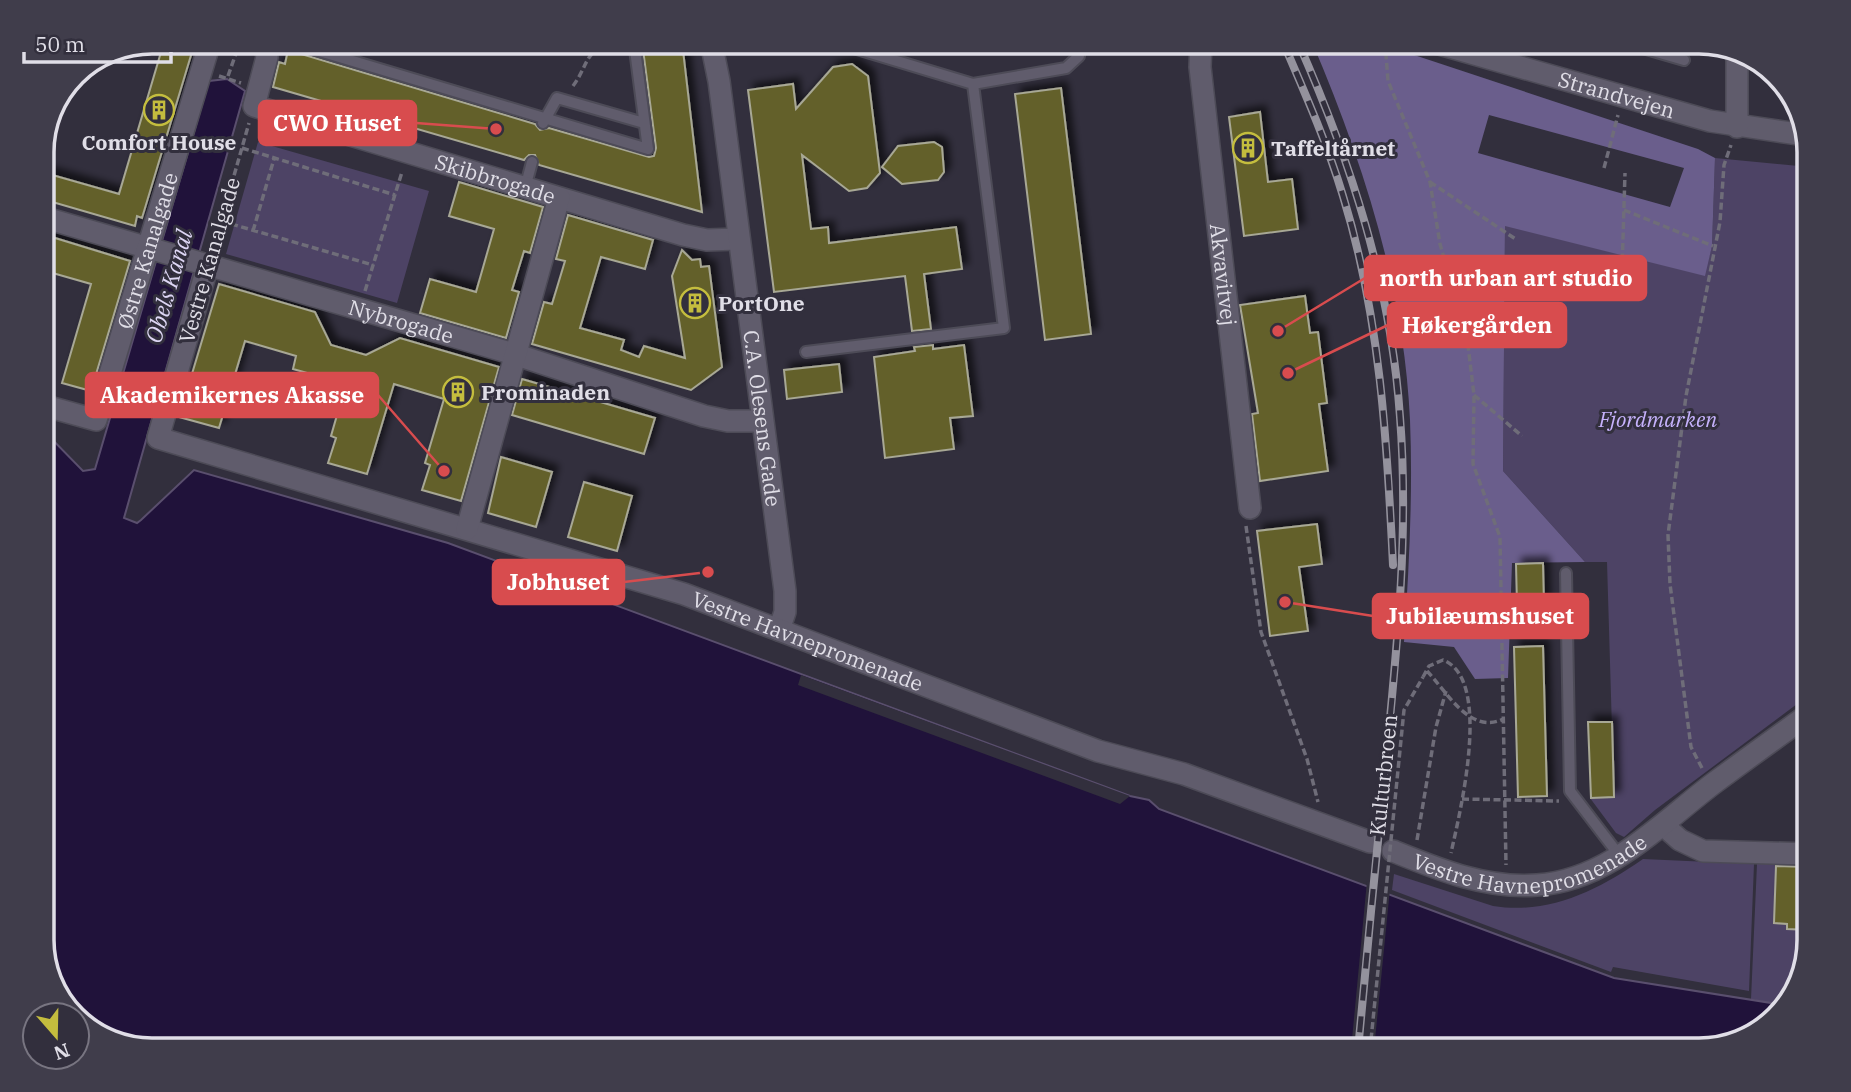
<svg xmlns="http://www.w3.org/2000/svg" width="1851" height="1092" font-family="'IBM Plex Serif',serif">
<defs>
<filter id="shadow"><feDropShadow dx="6" dy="-6" stdDeviation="3.5" flood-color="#0009"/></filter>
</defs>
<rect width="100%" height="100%" fill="#322f3d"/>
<path fill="#4d4365" d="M 258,142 L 429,191 L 397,303 L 226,254 Z
M 1715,158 L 1809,167 L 1809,695 L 1655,810 L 1624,837 L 1616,833 L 1590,798 L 1614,796 L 1607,562 L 1585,562 L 1503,471 L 1505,225 L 1704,275 L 1712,246 Z
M 1643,859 L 1754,864 L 1749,991 L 1613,967 L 1611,972 L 1392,890 L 1394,874 L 1493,906 C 1550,915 1598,890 1643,859 Z
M 1757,864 L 1809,864 C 1809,905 1815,974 1784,1005 L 1751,999 Z"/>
<path fill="#6a5e8c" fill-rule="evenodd" d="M 1312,42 L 1363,42 L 1390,47 L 1698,149 L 1715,158 L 1712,246 L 1705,276 L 1505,226 L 1503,471 L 1585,562 L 1512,563 L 1508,678 L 1475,679 L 1454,647 L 1404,642 C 1409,568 1413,494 1410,420 C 1404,288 1363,162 1312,42 ZM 1489,115 L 1684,168 L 1670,207 L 1478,153 Z"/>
<path fill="#20123a" stroke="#5a4f6e" stroke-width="2" d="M 227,79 L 245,91 L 124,518 L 137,523 L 141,520 L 194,470 L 448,543 L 1130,796 L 1149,800 L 1159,809 L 1614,978 L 1784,1005 L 1754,1035 L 1699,1050 L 153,1050 L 97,1035 L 57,995 L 42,946 L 42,429 L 83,471 L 95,469 L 209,81 Z"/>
<path fill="#322f3d" d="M 801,675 L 1130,796 L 1120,804 L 798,685 Z
M 1367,881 L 1390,889 L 1374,1050 L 1351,1050 Z"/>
<path fill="#64612c" stroke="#a8a895" stroke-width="2" filter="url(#shadow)" d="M 164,42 L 195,42 L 142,218 L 137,216 L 135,226 L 42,199 L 42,172 L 119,194 Z
M 642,42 L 682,42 L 702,212 L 539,165 L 535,155 L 529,155 L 524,160 L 273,87 L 279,62 L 285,64 L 288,50 L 535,124 L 540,130 L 549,128 L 649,157 L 654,156 L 656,148 Z
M 852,64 L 868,76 L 880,173 L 867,188 L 849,191 L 802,155 L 811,229 L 828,227 L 829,243 L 956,227 L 962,269 L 924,274 L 931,329 L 912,331 L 905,276 L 774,292 L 748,90 L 793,84 L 796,109 L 833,67 Z
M 1061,88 L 1091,334 L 1045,340 L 1015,94 Z
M 1260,112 L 1268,182 L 1292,179 L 1298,229 L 1244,236 L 1229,117 Z
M 934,142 L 942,147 L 944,172 L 938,180 L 902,184 L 882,167 L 898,146 Z
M 459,182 L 543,207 L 530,253 L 524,251 L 512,290 L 519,292 L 506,338 L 420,313 L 430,279 L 476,292 L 494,229 L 449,216 Z
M 568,215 L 653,240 L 645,269 L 601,257 L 580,328 L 624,340 L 621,350 L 639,357 L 644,346 L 685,358 L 672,276 L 682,250 L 692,260 L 700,259 L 701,267 L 709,266 L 722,367 L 691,390 L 532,344 L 544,302 L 552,304 L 565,261 L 556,259 Z
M 42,234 L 130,261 L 91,391 L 62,383 L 91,284 L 42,270 Z
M 219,284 L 315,312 L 331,345 L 366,355 L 400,338 L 499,367 L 461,501 L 422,490 L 430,465 L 425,463 L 444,399 L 394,384 L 367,474 L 328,463 L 336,438 L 331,436 L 346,384 L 293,369 L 296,356 L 245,341 L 219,428 L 179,417 Z
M 1305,296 L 1310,333 L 1318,332 L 1327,403 L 1319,404 L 1328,471 L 1260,481 L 1252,414 L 1258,413 L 1240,305 Z
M 933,345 L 933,349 L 964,345 L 973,416 L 950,418 L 954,449 L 885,458 L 874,357 L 915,351 L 914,347 Z
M 839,364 L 842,392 L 787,399 L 784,370 Z
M 522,379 L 655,418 L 644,454 L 512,415 Z
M 501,457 L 552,472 L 536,527 L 488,513 Z
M 584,482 L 632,496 L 617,551 L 568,537 Z
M 1317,524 L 1322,564 L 1299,567 L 1308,631 L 1270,636 L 1257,531 Z
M 1543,563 L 1544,605 L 1517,605 L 1516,564 Z
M 1543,646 L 1547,796 L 1518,797 L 1514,647 Z
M 1588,722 L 1612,722 L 1614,797 L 1591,798 Z
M 1776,866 L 1809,867 L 1809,930 L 1787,929 L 1787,924 L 1774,923 Z"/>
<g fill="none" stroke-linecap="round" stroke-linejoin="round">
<g stroke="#4d4b57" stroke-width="14">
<path id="lane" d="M 289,42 L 648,149 L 634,42
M 834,42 L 973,84 L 1066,68 L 1079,56 L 1077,42
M 1622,42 L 1684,60
M 543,123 L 557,98 L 644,123
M 525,188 L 532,162
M 806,352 L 1004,328 L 973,84
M 1566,573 L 1570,791 L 1619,855"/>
</g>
<g stroke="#4d4b57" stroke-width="24">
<g id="street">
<path id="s1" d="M 264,42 L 267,57 L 254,106 L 683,235 L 707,240 L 738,239"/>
<path id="s2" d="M 711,42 L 719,81 L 785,591 L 785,612 L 779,630"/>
<path id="s3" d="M 1201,42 L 1200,67 L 1250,508"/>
<path id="s4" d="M 42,217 L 514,354 L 704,416 L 728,421 L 761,421"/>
<path id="s5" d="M 208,265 L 158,438 L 684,594 L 1098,751 L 1184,774 L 1370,842"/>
<path id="s6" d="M 42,405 L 96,420 L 210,42"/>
<path d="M 467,529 L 559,198"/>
<path d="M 1663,825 L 1680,840 L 1703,851 L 1809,854"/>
<path id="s7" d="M 1393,851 C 1440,870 1486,889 1537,885 C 1608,881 1661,823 1714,783 C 1745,760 1777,737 1809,714"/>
</g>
</g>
<g stroke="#4d4b57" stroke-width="24">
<g id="secondary">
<path id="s8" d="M 1432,42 L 1710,121 L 1805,135"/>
<path d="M 1737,52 L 1737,127"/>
</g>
</g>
<path stroke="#6f6d79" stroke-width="3.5" stroke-dasharray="7 3.5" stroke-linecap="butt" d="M 1385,42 L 1388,81 L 1430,182 L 1440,244 L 1467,337 L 1474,395 L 1473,464 L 1500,537 L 1506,865
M 352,43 L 605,42
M 219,76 L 241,83
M 228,76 L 240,42
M 573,86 C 587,67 583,58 604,43
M 242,148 L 395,195
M 1604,168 L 1618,115
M 1430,182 L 1517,240
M 1624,210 L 1713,246
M 221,221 L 373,265
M 253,231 L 274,159
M 214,246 L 249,123
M 1622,271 L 1625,173
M 365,291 L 402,172
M 1474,395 L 1522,436
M 1246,526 L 1261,632 L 1307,759 L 1318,802
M 1502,621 L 1552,621
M 1427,671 C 1447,692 1470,735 1503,719
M 1423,677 L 1429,666 L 1443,660 C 1493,679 1460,812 1451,853
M 1702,768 L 1691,747 L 1670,584 L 1668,535 L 1686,396 L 1720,222 L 1724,165 L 1731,145
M 1462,799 L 1559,801
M 1417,840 L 1436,727 L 1446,691"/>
<use href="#lane" stroke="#605c6c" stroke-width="10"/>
<use href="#street" stroke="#605c6c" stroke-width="21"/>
<use href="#secondary" stroke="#605c6c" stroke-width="21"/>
<g stroke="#94929d" stroke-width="8">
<path id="rail" d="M 1283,42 C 1305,93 1327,143 1343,196 C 1380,316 1387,440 1393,565
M 1298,42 C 1351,162 1391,285 1400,417 C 1409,532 1397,647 1386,760 C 1376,857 1367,953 1358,1050"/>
</g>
<use href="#rail" stroke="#322f3d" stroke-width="5" stroke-dasharray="16" stroke-linecap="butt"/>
<path stroke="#6f6d79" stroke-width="3.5" stroke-dasharray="7 3.5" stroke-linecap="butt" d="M 1370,1050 L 1404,710 L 1423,677"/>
</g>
<defs>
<g id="building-ring" transform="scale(1.575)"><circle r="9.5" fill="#322f3d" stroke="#c4bd3e" stroke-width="1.5"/><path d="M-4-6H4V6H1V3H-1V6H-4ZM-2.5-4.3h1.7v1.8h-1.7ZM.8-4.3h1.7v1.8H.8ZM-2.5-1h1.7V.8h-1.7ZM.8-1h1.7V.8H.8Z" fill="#c4bd3e"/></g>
</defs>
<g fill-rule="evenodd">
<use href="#building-ring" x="159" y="110"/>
<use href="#building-ring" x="1248" y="148"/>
<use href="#building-ring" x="695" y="303"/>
<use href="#building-ring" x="458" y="392"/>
</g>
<g text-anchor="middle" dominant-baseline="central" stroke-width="6" stroke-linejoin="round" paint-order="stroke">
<g font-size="21" fill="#e0dee7" stroke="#322f3d">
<text stroke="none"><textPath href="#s8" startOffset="192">Strandvejen</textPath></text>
<text stroke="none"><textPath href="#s1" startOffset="318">Skibbrogade</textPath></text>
<text stroke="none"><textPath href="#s6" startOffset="233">Østre Kanalgade</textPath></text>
<text transform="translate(209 260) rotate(-74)">Vestre Kanalgade</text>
<text stroke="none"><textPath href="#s3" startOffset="234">Akvavitvej</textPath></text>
<text stroke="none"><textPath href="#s4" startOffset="374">Nybrogade</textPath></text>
<text stroke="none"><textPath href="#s2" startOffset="380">C.A. Olesens Gade</textPath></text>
<text stroke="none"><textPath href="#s5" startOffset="861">Vestre Havnepromenade</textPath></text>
<text transform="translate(1383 775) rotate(-84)">Kulturbroen</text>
<text stroke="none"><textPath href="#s7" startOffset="145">Vestre Havnepromenade</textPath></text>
</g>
<g font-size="21" font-weight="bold" fill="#e0dee7" stroke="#322f3d" text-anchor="start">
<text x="159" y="142" text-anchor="middle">Comfort House</text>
<text x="1271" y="148">Taffeltårnet</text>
<text x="718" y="303">PortOne</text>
<text x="481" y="392">Prominaden</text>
</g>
<g font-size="21" font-style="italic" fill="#c6b2fc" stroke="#322f3d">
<text x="1658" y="419">Fjordmarken</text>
</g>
<g font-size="23" font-style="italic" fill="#ddd6f4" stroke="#322f3d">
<text transform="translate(168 286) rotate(-74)">Obels Kanal</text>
</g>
</g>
<path d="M0 0H1851V1092H0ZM152 54H1699A98 98 0 0 1 1797 152V940A98 98 0 0 1 1699 1038H152A98 98 0 0 1 54 940V152A98 98 0 0 1 152 54Z" fill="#403d4b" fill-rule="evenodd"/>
<path fill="none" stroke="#e0dee7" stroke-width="3.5" d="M152 54H1699A98 98 0 0 1 1797 152V940A98 98 0 0 1 1699 1038H152A98 98 0 0 1 54 940V152A98 98 0 0 1 152 54Z"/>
<path fill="none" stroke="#d84c4e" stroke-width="2.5" d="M496 129L416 123M1278 331L1365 278M1288 373L1388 325M444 471L378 395M708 572L624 582M1285 602L1373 616"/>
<g fill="#d84c4e" stroke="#322f3d" stroke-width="2.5">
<circle cx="496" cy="129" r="7"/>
<circle cx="1278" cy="331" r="7"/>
<circle cx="1288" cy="373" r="7"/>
<circle cx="444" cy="471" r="7"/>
<circle cx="708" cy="572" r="7"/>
<circle cx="1285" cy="602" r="7"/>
</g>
<g fill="#d84c4e" stroke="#d84c4e" stroke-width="2.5">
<rect x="259" y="101" width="157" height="44" rx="7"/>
<rect x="1365" y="256" width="281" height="44" rx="7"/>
<rect x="1388" y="303" width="178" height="44" rx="7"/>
<rect x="86" y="373" width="292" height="44" rx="7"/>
<rect x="493" y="560" width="131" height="44" rx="7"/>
<rect x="1373" y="594" width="215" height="44" rx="7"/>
</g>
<g font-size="23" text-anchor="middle" font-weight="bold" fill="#fff">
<text x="337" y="131">CWO Huset</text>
<text x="1506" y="286">north urban art studio</text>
<text x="1477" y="333">Høkergården</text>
<text x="232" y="403">Akademikernes Akasse</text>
<text x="558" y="590">Jobhuset</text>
<text x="1480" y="624">Jubilæumshuset</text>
</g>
<g transform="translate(56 1036) rotate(160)"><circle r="33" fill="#322f3d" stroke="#787581" stroke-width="2"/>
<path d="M0-5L12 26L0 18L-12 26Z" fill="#c4bd3e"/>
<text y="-10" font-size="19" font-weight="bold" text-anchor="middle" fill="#e0dee7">N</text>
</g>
<path d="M24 52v10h147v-10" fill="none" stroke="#e0dee7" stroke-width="3.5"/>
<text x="35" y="52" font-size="21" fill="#e0dee7" stroke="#322f3d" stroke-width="5" paint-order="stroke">50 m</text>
</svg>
